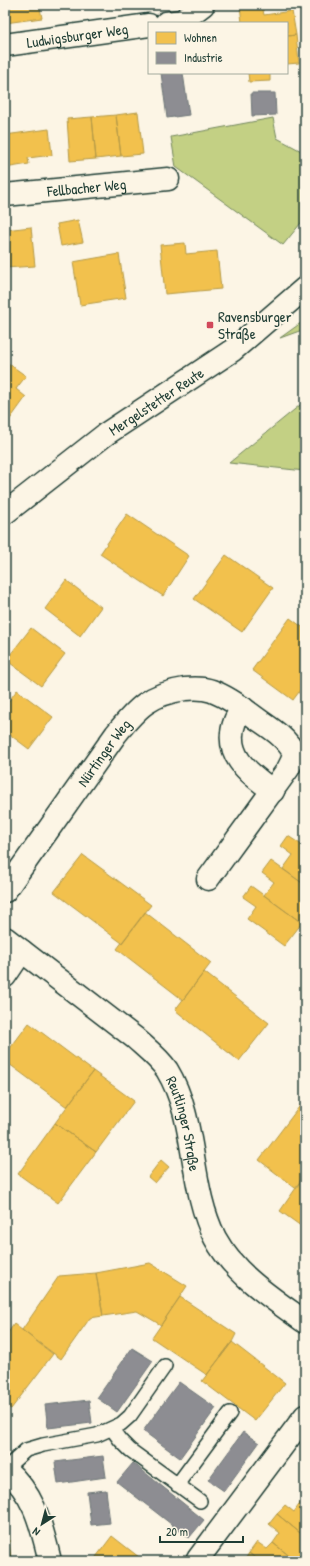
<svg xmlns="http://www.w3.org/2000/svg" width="310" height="1566" font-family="'Patrick Hand',sans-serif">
<rect width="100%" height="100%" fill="#fcf5e5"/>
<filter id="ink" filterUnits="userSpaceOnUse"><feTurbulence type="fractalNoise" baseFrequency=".025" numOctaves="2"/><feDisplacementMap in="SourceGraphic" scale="8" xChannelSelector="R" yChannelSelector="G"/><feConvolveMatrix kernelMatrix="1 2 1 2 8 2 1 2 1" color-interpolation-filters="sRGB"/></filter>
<g filter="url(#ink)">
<path fill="#c3d084" stroke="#71865c" d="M 273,118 L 277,138 L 305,153 L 305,218 L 283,245 L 176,167 L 171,137 Z
M 305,320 L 305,329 L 280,338 Z
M 305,401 L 305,471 L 229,463 Z"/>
<path fill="#f2c14e" stroke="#b39946" d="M 5,5 L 65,5 L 40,8 L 42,18 L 5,23 Z
M 240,5 L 262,5 L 264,15 L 292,11 L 296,35 L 287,36 L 287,23 L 242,23 Z
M 296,35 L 299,63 L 287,64 L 287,36 Z
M 248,73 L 270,73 L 270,81 L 249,82 Z
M 138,112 L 143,154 L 121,156 L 116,115 Z
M 116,115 L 121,156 L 96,159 L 92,117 Z
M 92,117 L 96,159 L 70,161 L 67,119 Z
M 49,129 L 52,155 L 28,158 L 29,164 L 5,168 L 5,135 Z
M 78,220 L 83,242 L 61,246 L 57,224 Z
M 31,227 L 35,266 L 5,268 L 5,230 Z
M 185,243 L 186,254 L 217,251 L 221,289 L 165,294 L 160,245 Z
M 119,254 L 126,298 L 80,305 L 73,262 Z
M 5,361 L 26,376 L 16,389 L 26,397 L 5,426 Z
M 127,514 L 189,556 L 163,596 L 100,554 Z
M 226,555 L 273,588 L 242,632 L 194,599 Z
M 66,580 L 101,607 L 80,636 L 45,609 Z
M 290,618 L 305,629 L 305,684 L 293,700 L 252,670 Z
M 31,628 L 65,654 L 41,686 L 6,660 Z
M 17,690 L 53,717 L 29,749 L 5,731 L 5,706 Z
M 288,836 L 305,847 L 305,885 L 283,869 L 293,855 L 281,846 Z
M 83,855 L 151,905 L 122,943 L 54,892 Z
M 271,861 L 305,885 L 305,918 L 302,923 L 264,895 L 274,882 L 262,873 Z
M 251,886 L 302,923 L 284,946 L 247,919 L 256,906 L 243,897 Z
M 145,912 L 211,963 L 183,1000 L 117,949 Z
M 204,972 L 269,1023 L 239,1061 L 175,1010 Z
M 29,1023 L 93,1071 L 67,1107 L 5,1061 L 5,1055 Z
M 93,1071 L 134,1101 L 96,1152 L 55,1123 Z
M 305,1099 L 305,1175 L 295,1188 L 259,1160 Z
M 55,1123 L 96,1152 L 58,1203 L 18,1174 Z
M 161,1160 L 169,1167 L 155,1183 L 148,1177 Z
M 305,1175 L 305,1229 L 280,1211 Z
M 150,1263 L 187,1286 L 161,1325 L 137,1311 L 103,1316 L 96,1273 Z
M 96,1273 L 103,1316 L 90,1318 L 61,1359 L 22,1330 L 59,1276 Z
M 180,1297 L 236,1334 L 232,1342 L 207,1375 L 152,1338 Z
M 14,1324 L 53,1354 L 11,1409 L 5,1405 L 5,1337 Z
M 232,1342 L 285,1383 L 255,1421 L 202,1381 Z
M 301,1502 L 305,1506 L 305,1537 L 277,1514 L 285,1505 L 294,1512 Z
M 277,1514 L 305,1537 L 305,1561 L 296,1561 L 273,1543 L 280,1533 L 269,1524 Z
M 8,1531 L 11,1561 L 5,1561 L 5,1532 Z
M 112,1536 L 144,1561 L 93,1561 Z
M 257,1542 L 267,1549 L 273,1543 L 296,1561 L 259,1561 L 249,1553 Z
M 249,1553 L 259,1561 L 244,1561 Z"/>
<path fill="#8d8d92" stroke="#6c7576" d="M 161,73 L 183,73 L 189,115 L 167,118 Z
M 251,93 L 275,93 L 276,115 L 252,116 Z
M 132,1348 L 153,1361 L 117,1412 L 97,1398 Z
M 179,1382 L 216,1408 L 180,1458 L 143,1431 Z
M 89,1400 L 92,1423 L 48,1428 L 45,1405 Z
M 243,1432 L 259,1443 L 224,1491 L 208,1480 Z
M 103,1456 L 106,1477 L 58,1484 L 55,1462 Z
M 133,1463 L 204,1520 L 189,1538 L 117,1482 Z
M 106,1490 L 110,1523 L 91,1525 L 87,1492 Z"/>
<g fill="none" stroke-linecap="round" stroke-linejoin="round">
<g stroke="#1f3d34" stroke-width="16">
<path id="lane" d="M 112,1429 L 120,1440 L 130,1450 L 200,1501
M 5,1469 L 26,1450 L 43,1445 L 97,1435 L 121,1424 L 130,1416 L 165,1366
M 177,1485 L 230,1413"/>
</g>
<g stroke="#1f3d34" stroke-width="25">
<g id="street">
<path d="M 166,23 L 182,21 L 203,5"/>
<path id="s1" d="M 5,45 L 149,25"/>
<path id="s2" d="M 5,195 L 168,179"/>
<path d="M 243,708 C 240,712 236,717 235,721 C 222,755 250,774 273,791"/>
<path id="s3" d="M 5,891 L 116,734 C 137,708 150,694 185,689 C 194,688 204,688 212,691 C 228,697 243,708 256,718 C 270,728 286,737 294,753 L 292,761 L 288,769 L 208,879"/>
<path id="s4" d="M 5,938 L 135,1038 C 146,1048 159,1058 167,1070 C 198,1121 188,1185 215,1238 C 235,1275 272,1298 305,1322"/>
<path d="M 5,976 L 22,951"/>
<path d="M 5,1469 C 35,1495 41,1524 50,1561"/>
<path d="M 198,1559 L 305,1416"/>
</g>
</g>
<g stroke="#1f3d34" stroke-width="25">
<g id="secondary">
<path id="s5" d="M 5,513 L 106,434 L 233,350 L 305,288"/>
</g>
</g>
<use href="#lane" stroke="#fcf5e5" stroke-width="13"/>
<use href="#street" stroke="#fcf5e5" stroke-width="22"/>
<use href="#secondary" stroke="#fcf5e5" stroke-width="22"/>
</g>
</g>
<rect fill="#d1495b" stroke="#fcf5e5" stroke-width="1.5" x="206" y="321" width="8" height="8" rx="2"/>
<g text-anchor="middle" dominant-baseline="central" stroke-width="4" stroke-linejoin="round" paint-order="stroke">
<g font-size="15" fill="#1f3d34" stroke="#fcf5e5">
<text stroke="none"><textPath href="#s1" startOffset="73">Ludwigsburger Weg</textPath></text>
<text stroke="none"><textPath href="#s2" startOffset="82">Fellbacher Weg</textPath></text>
<text stroke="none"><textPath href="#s5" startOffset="188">Mergelstetter Reute</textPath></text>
<text stroke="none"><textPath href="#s3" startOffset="170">Nürtinger Weg</textPath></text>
<text stroke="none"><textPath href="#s4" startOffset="266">Reutlinger Straße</textPath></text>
</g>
<g font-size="15" fill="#1f3d34" stroke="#fcf5e5" text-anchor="start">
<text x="218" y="316">Ravensburger<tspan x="218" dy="17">Straße</tspan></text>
</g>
</g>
<rect width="310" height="1566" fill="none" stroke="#fcf5e5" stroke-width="20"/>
<rect x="10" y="10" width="290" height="1546" fill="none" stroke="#1f3d34" stroke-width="1.5" filter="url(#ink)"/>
<rect x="148" y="22" width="140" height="52" fill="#fcf5e5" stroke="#a4ab9e"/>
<rect x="156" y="32" width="20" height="12" fill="#f2c14e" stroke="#a4ab9e"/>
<text x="184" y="42" font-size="12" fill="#1f3d34">Wohnen</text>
<rect x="156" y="52" width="20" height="12" fill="#8d8d92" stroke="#a4ab9e"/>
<text x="184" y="62" font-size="12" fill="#1f3d34">Industrie</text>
<g transform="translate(42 1524) rotate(216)" stroke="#fcf5e5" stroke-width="3" paint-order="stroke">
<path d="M0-3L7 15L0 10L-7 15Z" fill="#1f3d34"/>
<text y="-6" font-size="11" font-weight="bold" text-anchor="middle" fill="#1f3d34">N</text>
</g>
<path d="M160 1536v6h83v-6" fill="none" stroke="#1f3d34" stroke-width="2"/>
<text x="166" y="1536" font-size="12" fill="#1f3d34" stroke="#fcf5e5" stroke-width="3" paint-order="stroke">20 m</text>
</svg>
